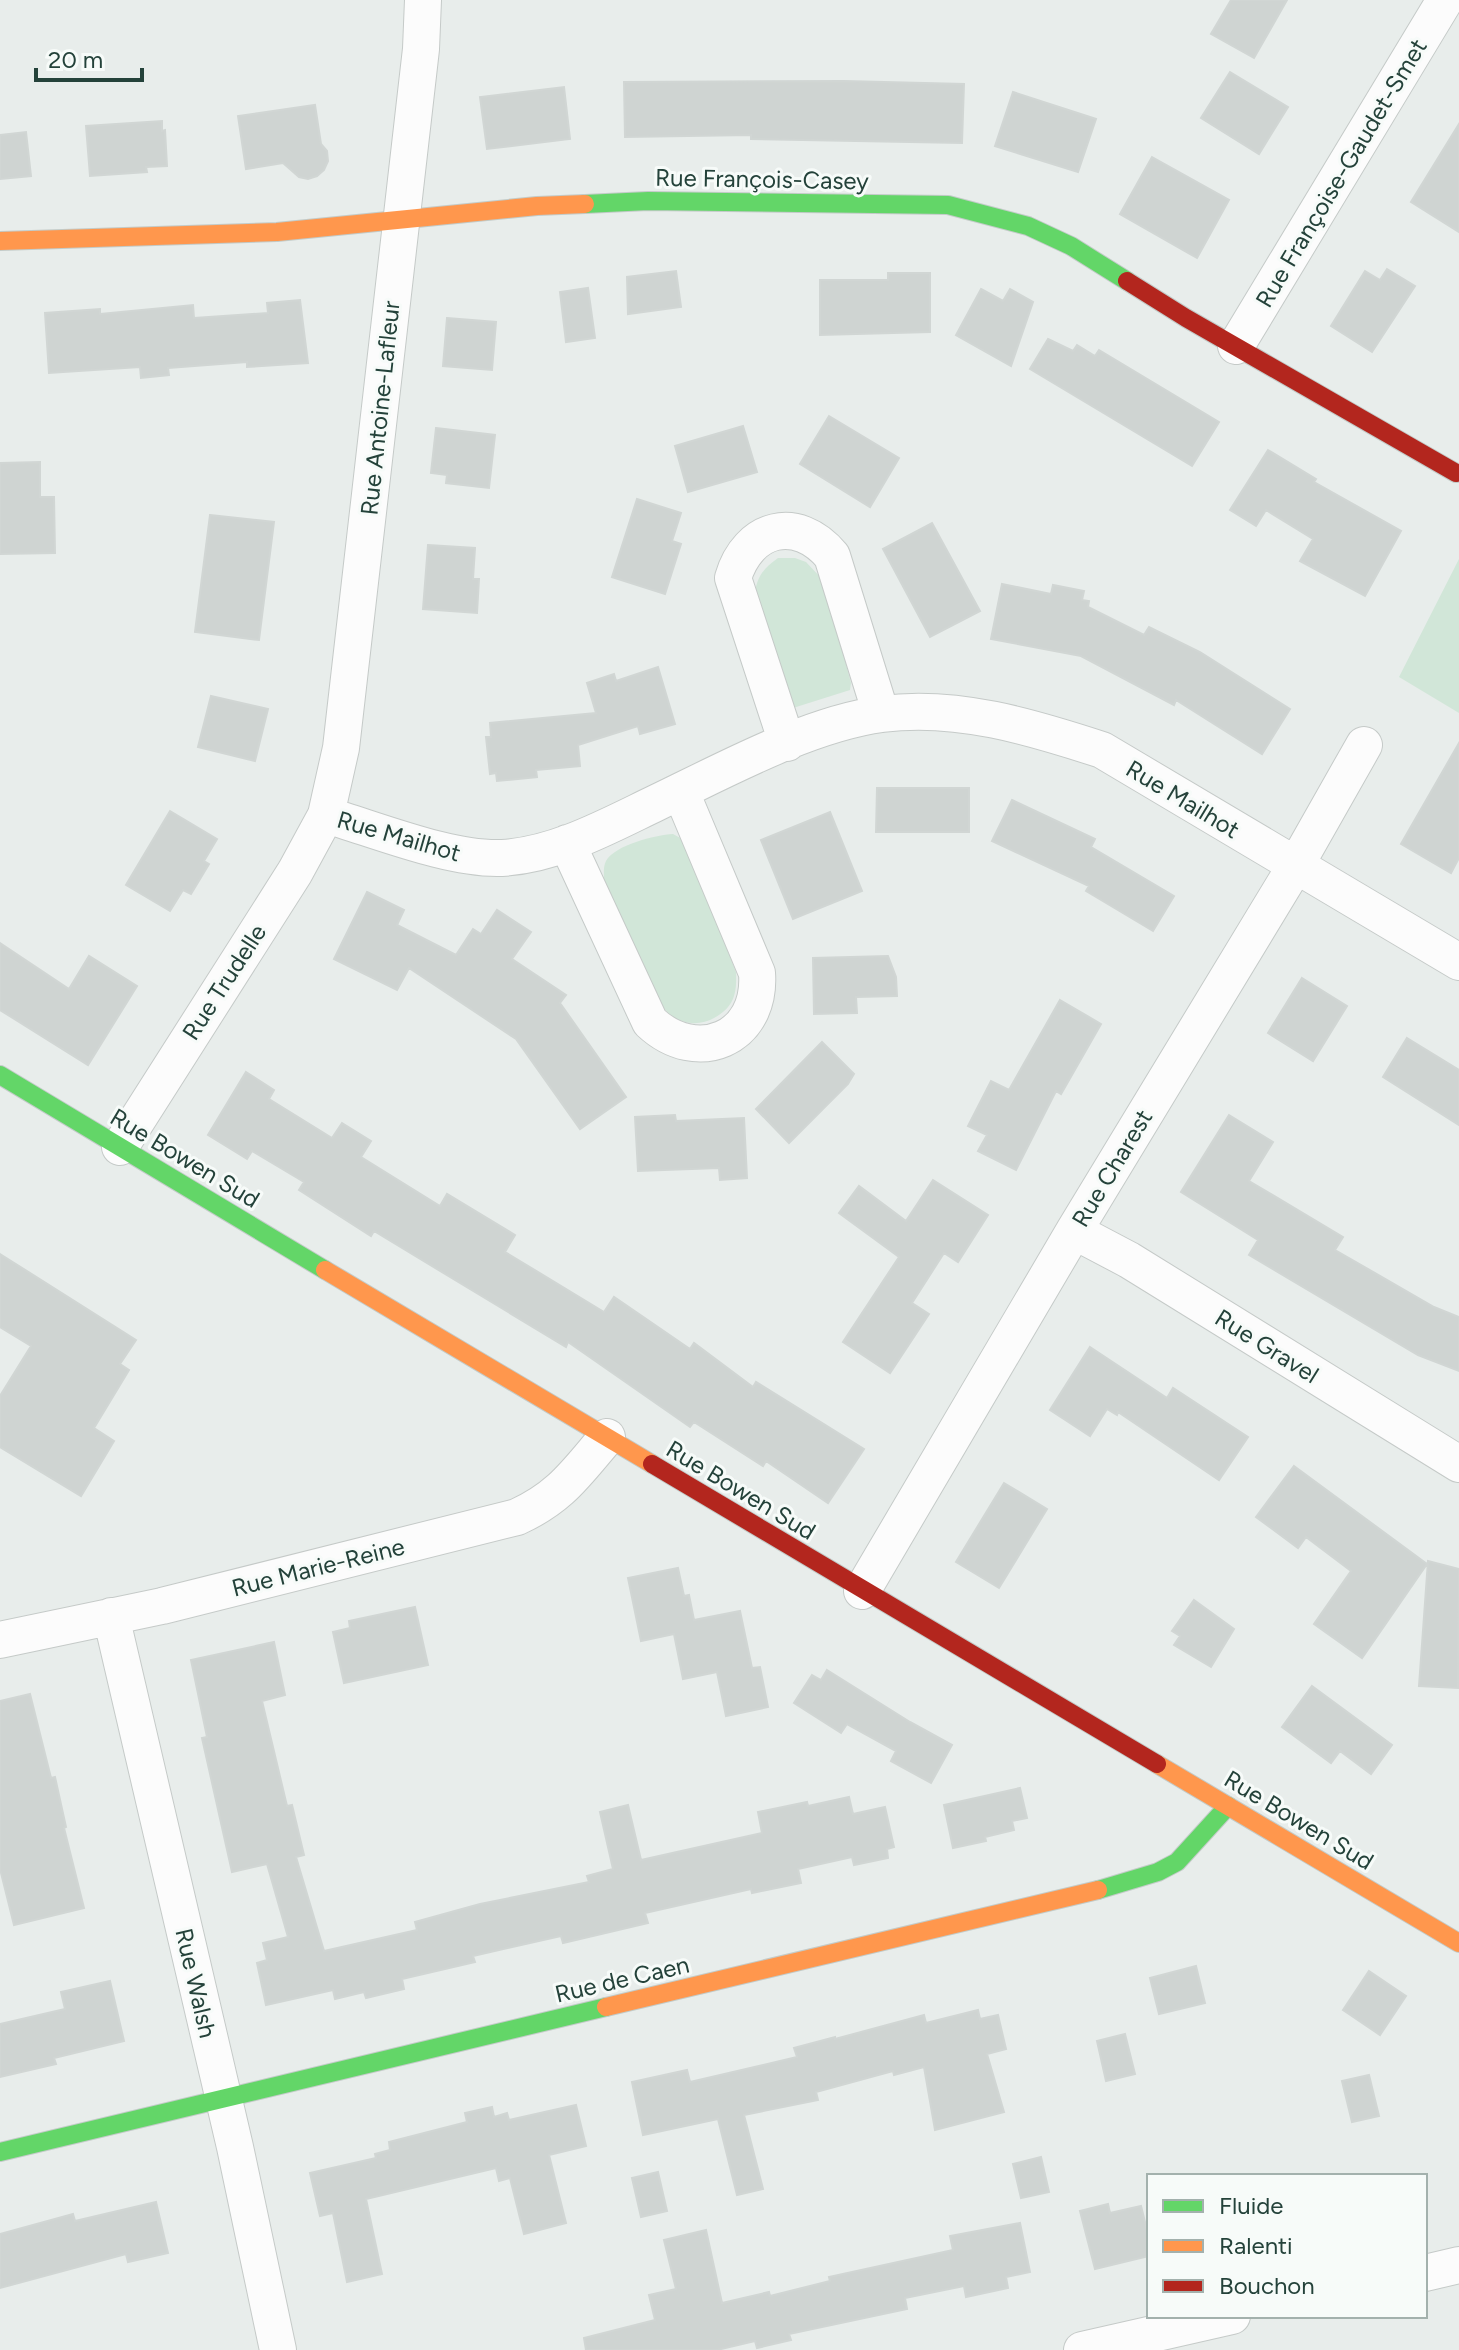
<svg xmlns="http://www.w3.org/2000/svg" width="1459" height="2350" font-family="Figtree,sans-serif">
<rect width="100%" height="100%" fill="#e8edeb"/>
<path fill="#d1e6d8" d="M 778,558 L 795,558 L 806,562 L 824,581 L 851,683 L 850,690 L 793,708 L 755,593 C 757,576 764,568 778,558 Z
M 1459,559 L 1459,713 L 1399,677 Z
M 673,834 L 684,840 L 736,972 C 737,994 734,1007 714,1018 C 702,1025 686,1025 673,1017 C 652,1004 616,908 604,881 C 604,873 603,867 606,861 C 615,845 655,835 673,834 Z"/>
<path fill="#cfd4d2" stroke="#d1d6d4" stroke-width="2" d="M 1231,0 L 1287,0 L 1254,58 L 1211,34 Z
M 1230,72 L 1288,107 L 1259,154 L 1201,118 Z
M 844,81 L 964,84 L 962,143 L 751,139 L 751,135 L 625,137 L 624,82 Z
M 564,87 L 570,139 L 487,149 L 480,97 Z
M 1013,92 L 1096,119 L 1078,172 L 995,146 Z
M 315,105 L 321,144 L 327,151 L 328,161 L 324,170 L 317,176 L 308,179 L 299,177 L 283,163 L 246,169 L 238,116 Z
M 162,121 L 162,131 L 165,130 L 167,166 L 146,167 L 147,172 L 90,176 L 86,126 Z
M 1459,124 L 1459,232 L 1411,202 Z
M 26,132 L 31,176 L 0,179 L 0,135 Z
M 1152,157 L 1229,200 L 1197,258 L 1120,214 Z
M 1387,269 L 1415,286 L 1372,352 L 1331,326 L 1365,271 L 1380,280 Z
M 676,271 L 681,307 L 628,314 L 627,277 Z
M 888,273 L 930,273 L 930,332 L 820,335 L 820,280 L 888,280 Z
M 588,288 L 595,338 L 566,342 L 560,292 Z
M 981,289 L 1003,301 L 1010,289 L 1033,302 L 1011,366 L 956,335 Z
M 300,300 L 308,363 L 247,367 L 247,362 L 168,368 L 169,375 L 141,378 L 140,367 L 49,373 L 45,313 L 100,309 L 100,314 L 193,305 L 194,318 L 268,313 L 267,303 Z
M 447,318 L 496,322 L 492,370 L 443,366 Z
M 1048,339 L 1073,351 L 1077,345 L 1095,356 L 1099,350 L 1219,422 L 1192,466 L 1030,369 Z
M 829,416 L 899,458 L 870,507 L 800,464 Z
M 743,426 L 757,472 L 688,492 L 675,446 Z
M 436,428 L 495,435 L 489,488 L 446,483 L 447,475 L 431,473 Z
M 1268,450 L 1316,479 L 1314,482 L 1401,531 L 1365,596 L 1300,561 L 1313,539 L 1266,510 L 1256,526 L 1230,510 Z
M 40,462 L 40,497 L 54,497 L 55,553 L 0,554 L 0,463 Z
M 637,499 L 681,513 L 672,541 L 681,544 L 665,594 L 612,577 Z
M 210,515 L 274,522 L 259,640 L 195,632 Z
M 932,523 L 980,611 L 930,637 L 883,549 Z
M 428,545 L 475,548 L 473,579 L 479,579 L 477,613 L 423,609 Z
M 1002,584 L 1051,594 L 1053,585 L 1084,591 L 1082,600 L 1089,601 L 1088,607 L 1144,635 L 1149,627 L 1200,652 L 1290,709 L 1262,754 L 1176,700 L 1174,705 L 1081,656 L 991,639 Z
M 658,667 L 675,724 L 640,734 L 638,726 L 578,745 L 580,766 L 536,770 L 537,777 L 497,781 L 496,773 L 490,774 L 486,737 L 491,737 L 490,723 L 596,713 L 587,683 L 614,674 L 616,681 Z
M 211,696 L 268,709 L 255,761 L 198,747 Z
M 1459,743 L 1459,858 L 1451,873 L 1401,844 Z
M 877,788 L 969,788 L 969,832 L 876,832 Z
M 1012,800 L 1095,839 L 1091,847 L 1174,896 L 1153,931 L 1086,891 L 1089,886 L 992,841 Z
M 170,811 L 217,839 L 204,861 L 209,864 L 191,894 L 183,890 L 170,911 L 126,885 Z
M 830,812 L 862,891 L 793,919 L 761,840 Z
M 367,892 L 404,910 L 397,925 L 456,955 L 473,929 L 481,934 L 497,910 L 531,932 L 512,959 L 566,995 L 560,1003 L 626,1097 L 580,1129 L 516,1039 L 409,968 L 397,990 L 334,959 Z
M 0,943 L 69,989 L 89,956 L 137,986 L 88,1065 L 0,1010 Z
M 888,956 L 896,977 L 897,996 L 856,997 L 857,1013 L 814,1014 L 813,958 Z
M 1302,978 L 1347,1006 L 1313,1061 L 1268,1033 Z
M 1060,1000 L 1101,1024 L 1061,1094 L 1056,1091 L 1016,1170 L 978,1151 L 987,1135 L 968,1126 L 991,1081 L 1009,1090 Z
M 1407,1038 L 1459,1070 L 1459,1125 L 1383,1077 Z
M 822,1042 L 854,1074 L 848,1084 L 789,1143 L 756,1109 Z
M 246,1072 L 274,1090 L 269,1099 L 332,1138 L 342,1123 L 371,1141 L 361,1157 L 440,1206 L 447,1194 L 515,1235 L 505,1252 L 604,1312 L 614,1297 L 690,1349 L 694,1343 L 753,1387 L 756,1382 L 864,1449 L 828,1503 L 766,1461 L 763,1466 L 694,1422 L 690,1427 L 568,1342 L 566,1347 L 374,1231 L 371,1236 L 299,1190 L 304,1182 L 252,1151 L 247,1159 L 208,1135 Z
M 675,1115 L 676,1121 L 744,1118 L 747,1178 L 720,1180 L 719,1168 L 638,1171 L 635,1117 Z
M 1229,1115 L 1273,1142 L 1249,1181 L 1343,1237 L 1335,1250 L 1434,1307 L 1459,1317 L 1459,1371 L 1418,1355 L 1249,1255 L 1258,1240 L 1181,1192 Z
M 933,1180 L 988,1215 L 958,1262 L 944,1253 L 912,1303 L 929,1314 L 890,1373 L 843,1342 L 899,1257 L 839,1213 L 859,1186 L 906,1221 Z
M 0,1254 L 136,1340 L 120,1364 L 129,1370 L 94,1428 L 114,1441 L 81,1496 L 0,1447 L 0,1396 L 31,1346 L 0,1327 Z
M 1090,1347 L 1167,1398 L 1173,1388 L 1248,1437 L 1219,1480 L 1118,1412 L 1117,1415 L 1107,1409 L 1090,1436 L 1050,1410 Z
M 1294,1466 L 1427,1564 L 1362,1658 L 1314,1624 L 1351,1571 L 1306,1537 L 1298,1548 L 1256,1517 Z
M 1004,1483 L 1047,1509 L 999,1588 L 956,1562 Z
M 1428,1561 L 1459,1569 L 1458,1688 L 1419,1686 Z
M 678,1568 L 684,1596 L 689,1595 L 694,1620 L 740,1611 L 752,1668 L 760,1667 L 768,1707 L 726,1716 L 717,1672 L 683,1679 L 674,1634 L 641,1641 L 628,1578 Z
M 1194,1600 L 1234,1629 L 1211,1667 L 1174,1645 L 1180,1636 L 1172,1631 Z
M 415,1607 L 428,1665 L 344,1683 L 333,1632 L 350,1628 L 349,1621 Z
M 274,1642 L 285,1695 L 262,1701 L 287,1806 L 292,1805 L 304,1855 L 296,1857 L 324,1951 L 417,1930 L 415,1922 L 480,1904 L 589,1882 L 587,1876 L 613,1869 L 600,1812 L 628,1805 L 641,1860 L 762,1833 L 758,1812 L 807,1802 L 808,1806 L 849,1797 L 853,1814 L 885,1807 L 894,1847 L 887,1849 L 888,1858 L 854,1865 L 852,1857 L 798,1869 L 801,1883 L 752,1893 L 751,1889 L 645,1913 L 648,1923 L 563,1943 L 561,1936 L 473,1956 L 475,1962 L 402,1979 L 404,1989 L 366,1998 L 364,1992 L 335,1999 L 333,1990 L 266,2005 L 257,1963 L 267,1960 L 263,1943 L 288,1937 L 267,1864 L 232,1872 L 202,1738 L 207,1737 L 191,1660 Z
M 827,1670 L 910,1722 L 952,1745 L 931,1783 L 891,1761 L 896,1751 L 847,1724 L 841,1733 L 794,1703 L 812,1675 L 821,1680 Z
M 1312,1686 L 1392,1745 L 1371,1774 L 1340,1751 L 1331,1763 L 1282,1727 Z
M 30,1694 L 51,1778 L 55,1777 L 66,1827 L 64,1828 L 84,1908 L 14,1925 L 0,1869 L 0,1701 Z
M 1020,1788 L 1027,1818 L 1012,1821 L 1014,1830 L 985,1837 L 986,1841 L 953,1848 L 944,1805 Z
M 1196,1966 L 1205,2003 L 1159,2014 L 1150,1978 Z
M 1369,1971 L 1406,1996 L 1380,2035 L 1343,2010 Z
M 110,1981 L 124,2041 L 54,2058 L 56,2064 L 0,2077 L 0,2024 L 65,2009 L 61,1992 Z
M 978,2010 L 980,2019 L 998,2015 L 1006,2049 L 987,2054 L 1004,2112 L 935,2130 L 924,2067 L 894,2075 L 893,2071 L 816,2092 L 818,2100 L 744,2115 L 763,2189 L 737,2195 L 718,2119 L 643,2135 L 632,2082 L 687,2070 L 690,2082 L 797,2057 L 794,2048 L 835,2037 L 835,2039 L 924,2015 L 926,2023 Z
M 1125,2034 L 1135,2074 L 1106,2081 L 1097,2041 Z
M 1369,2075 L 1379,2116 L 1352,2122 L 1342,2081 Z
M 576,2105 L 586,2146 L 549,2155 L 566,2223 L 524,2234 L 510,2178 L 499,2181 L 496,2168 L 366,2199 L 382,2274 L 347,2282 L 333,2213 L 320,2216 L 310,2173 L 376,2158 L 375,2154 L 390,2150 L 389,2142 L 467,2122 L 465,2113 L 492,2107 L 494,2117 L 507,2113 L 509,2120 Z
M 1041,2157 L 1049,2192 L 1021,2198 L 1013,2164 Z
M 658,2172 L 667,2211 L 641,2217 L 632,2178 Z
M 156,2202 L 168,2253 L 128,2262 L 126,2254 L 0,2288 L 0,2234 L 73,2214 L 75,2221 Z
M 1108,2204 L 1110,2213 L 1141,2206 L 1149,2238 L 1149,2256 L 1095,2269 L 1080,2211 Z
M 1020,2223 L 1030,2272 L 1006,2277 L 1008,2288 L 966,2297 L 964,2286 L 905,2298 L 907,2309 L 789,2334 L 791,2340 L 757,2348 L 755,2341 L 717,2350 L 586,2350 L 584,2338 L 655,2320 L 649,2295 L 676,2289 L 664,2240 L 706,2230 L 722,2303 L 769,2292 L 770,2296 L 830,2281 L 829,2277 L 953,2250 L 950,2236 Z"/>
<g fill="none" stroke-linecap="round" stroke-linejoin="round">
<g stroke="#c5cac8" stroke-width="38">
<path id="street" d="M 1236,346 L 1445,0
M 787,743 L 733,578 C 748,527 797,514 832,556 L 881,714
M 326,815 C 377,830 450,860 502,858 C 556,855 608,826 656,803 C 723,771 808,724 882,714 C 956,704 1032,727 1102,750 L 1459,962
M 567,843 L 650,1022 C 697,1066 762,1039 757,973 L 681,792
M 120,1147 L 295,872 L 326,815 L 341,748 L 421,49 L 423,0
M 1074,1231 L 1129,1260 L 1459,1464
M 862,1591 L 1074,1231 L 1296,865 L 1364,745
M 111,1616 L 235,2147 L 278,2350
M 0,1640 L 162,1606 L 517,1517 C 561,1497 576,1473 607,1437
M 1425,2273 L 1459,2265
M 1082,2350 L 1232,2316"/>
</g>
<g stroke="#c3cbc8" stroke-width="20">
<path id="fast" d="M 585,204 L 648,201 L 948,205 L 1028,226 L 1071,246 L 1127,281
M 0,1075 L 325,1270
M 1098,1890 L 1158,1872 L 1177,1862 L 1228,1806
M 0,2152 L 606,2007"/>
</g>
<g stroke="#c3cbc8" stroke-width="20">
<path id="slow" d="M 0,241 L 277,232 L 537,206 L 585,204
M 325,1270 L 652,1464
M 1157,1764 L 1459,1943
M 606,2007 L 1098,1890"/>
</g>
<g stroke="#c3cbc8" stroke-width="20">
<path id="jam" d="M 1127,281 L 1186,318 L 1456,473
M 652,1464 L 1157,1764"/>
</g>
<use href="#street" stroke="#fcfcfc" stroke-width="36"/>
<use href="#fast" stroke="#63d668" stroke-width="18"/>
<use href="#slow" stroke="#ff974d" stroke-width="18"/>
<use href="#jam" stroke="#b3261e" stroke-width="18"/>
</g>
<g text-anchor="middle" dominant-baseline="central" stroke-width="6" stroke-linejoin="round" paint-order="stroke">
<g font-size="24" fill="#24423a" stroke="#f7fbf9">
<text transform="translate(1341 173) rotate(-59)">Rue Françoise-Gaudet-Smet</text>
<text transform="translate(762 179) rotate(1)">Rue François-Casey</text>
<text transform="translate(380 408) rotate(-84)">Rue Antoine-Lafleur</text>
<text transform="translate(1183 799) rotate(31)">Rue Mailhot</text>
<text transform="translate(399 836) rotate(16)">Rue Mailhot</text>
<text transform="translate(224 982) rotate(-57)">Rue Trudelle</text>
<text transform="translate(185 1158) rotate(31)">Rue Bowen Sud</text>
<text transform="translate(1112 1168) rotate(-59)">Rue Charest</text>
<text transform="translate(1267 1346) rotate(32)">Rue Gravel</text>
<text transform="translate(741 1490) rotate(31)">Rue Bowen Sud</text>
<text transform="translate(318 1567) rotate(-14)">Rue Marie-Reine</text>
<text transform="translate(1299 1820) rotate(31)">Rue Bowen Sud</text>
<text transform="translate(622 1979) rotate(-13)">Rue de Caen</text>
<text transform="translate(196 1983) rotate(77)">Rue Walsh</text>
</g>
</g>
<rect x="1147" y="2174" width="280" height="144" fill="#f7fbf9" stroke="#a3b1ad" stroke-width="2"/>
<rect x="1163" y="2200" width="40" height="12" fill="#63d668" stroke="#a3b1ad" stroke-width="2"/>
<text x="1219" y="2214" font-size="24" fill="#24423a">Fluide</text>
<rect x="1163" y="2240" width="40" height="12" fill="#ff974d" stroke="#a3b1ad" stroke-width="2"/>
<text x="1219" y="2254" font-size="24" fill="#24423a">Ralenti</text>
<rect x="1163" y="2280" width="40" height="12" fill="#b3261e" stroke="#a3b1ad" stroke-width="2"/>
<text x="1219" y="2294" font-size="24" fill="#24423a">Bouchon</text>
<path d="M36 68v12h106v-12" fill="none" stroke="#24423a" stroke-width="4"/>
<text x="48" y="68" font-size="24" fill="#24423a" stroke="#f7fbf9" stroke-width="6" paint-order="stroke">20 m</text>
</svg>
